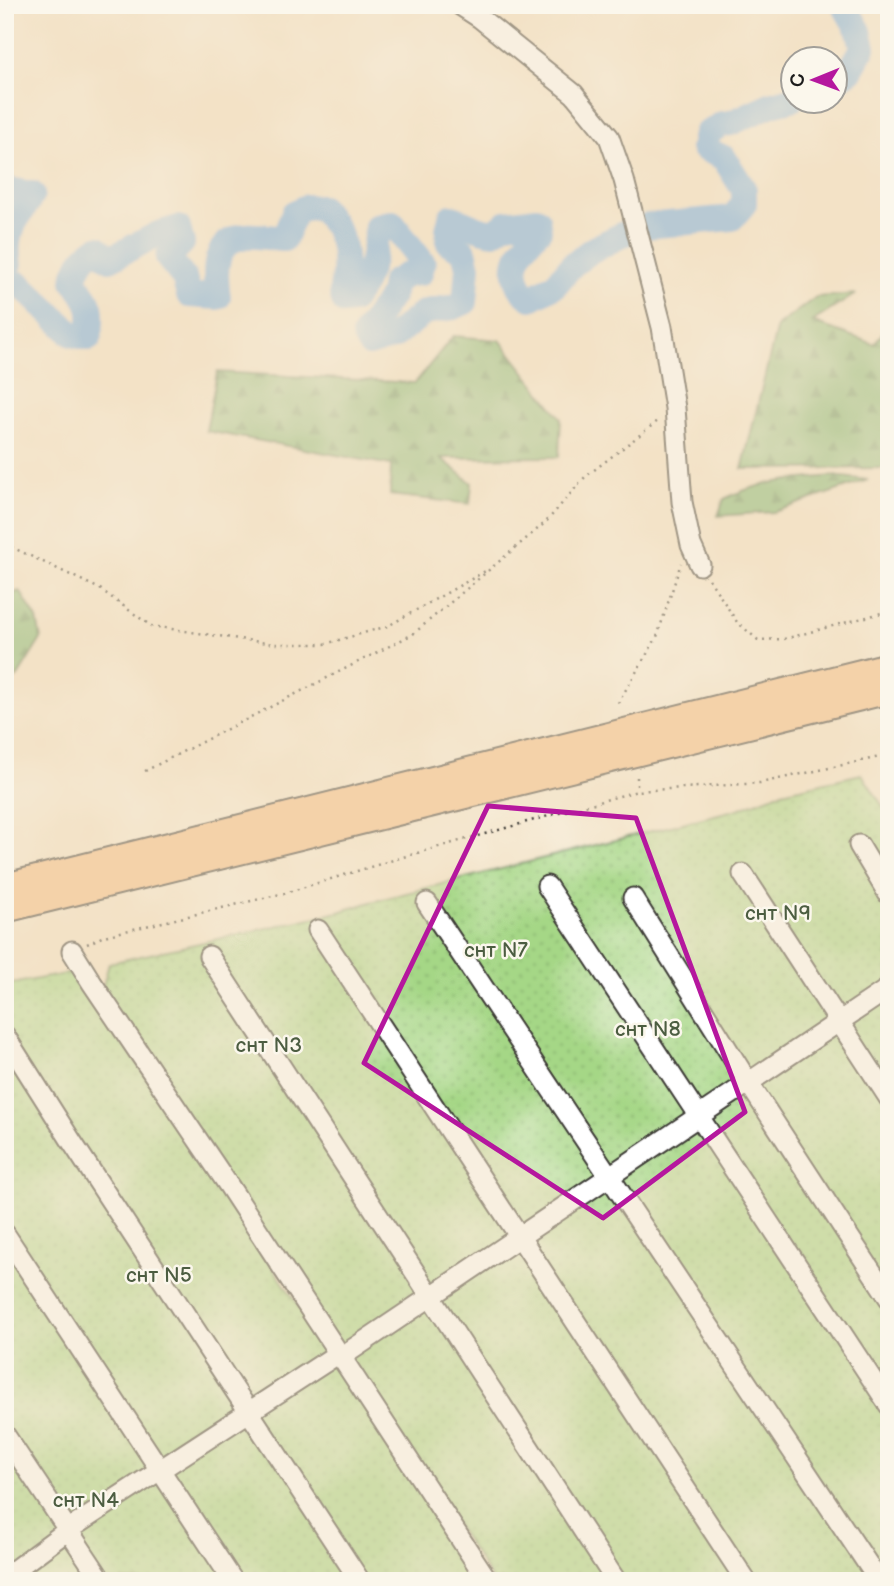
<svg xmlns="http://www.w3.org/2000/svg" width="894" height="1586" font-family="'Balsamiq Sans',sans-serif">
<defs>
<pattern id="forest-firs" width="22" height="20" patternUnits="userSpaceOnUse" patternTransform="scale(1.75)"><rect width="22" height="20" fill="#84b873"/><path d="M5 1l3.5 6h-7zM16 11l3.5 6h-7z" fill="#6b955e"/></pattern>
<pattern id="garden-dots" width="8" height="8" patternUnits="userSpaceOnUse" patternTransform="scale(1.75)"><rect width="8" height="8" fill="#a5d786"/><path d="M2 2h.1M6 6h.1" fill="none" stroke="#8db873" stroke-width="1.8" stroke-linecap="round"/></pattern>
</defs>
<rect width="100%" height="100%" fill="#fbf7ec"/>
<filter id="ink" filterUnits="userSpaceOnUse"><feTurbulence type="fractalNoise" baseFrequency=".0143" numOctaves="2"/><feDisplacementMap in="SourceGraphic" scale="14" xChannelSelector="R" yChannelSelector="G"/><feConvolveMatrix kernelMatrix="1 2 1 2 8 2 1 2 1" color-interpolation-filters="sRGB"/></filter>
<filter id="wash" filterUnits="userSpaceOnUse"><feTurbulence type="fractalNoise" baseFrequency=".00686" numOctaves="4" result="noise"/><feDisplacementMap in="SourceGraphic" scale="28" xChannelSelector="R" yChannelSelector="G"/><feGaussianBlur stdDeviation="1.57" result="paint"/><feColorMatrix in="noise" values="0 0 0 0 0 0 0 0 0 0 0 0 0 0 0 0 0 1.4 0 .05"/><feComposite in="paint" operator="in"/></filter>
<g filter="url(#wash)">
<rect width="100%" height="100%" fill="#f3e2c6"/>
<path fill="url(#forest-firs)" stroke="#506a48" stroke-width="2" d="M 856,294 L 812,322 L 874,344 L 889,324 L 889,468 L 742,469 L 777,326 L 816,297 Z
M 453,336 L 500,340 L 561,418 L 559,457 L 441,458 L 472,483 L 470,504 L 390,495 L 391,465 L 206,431 L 217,372 L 415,383 Z
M 833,476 L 868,480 L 774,512 L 718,516 L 724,499 C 762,480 791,480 833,476 Z
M 20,591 L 37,619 L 41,639 L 18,676 L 5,686 L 5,596 Z"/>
<path fill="url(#garden-dots)" stroke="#607a51" stroke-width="2" d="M 862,774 L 889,816 L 889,1581 L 493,1581 L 102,989 L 109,963 L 339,912 L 371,902 L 738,809 L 782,792 Z
M 76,972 L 482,1581 L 5,1581 L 5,985 Z"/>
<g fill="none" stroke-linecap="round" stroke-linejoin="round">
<path stroke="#71ace2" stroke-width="26" d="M 834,81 L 850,71 L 863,48 L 859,31 L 844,5
M 5,189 L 32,194 C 27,206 18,215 14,224 C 8,235 8,252 10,264 L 5,265
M 647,226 L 732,218 L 744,204 L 744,190 L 724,158 L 703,148 L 706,134 L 722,124 L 731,123 L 772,104 L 792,99
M 5,284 L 20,284 L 72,334 L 89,338 C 94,310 92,303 74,281 C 78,266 83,255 98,248 L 110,259 L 158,234 L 178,228 L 182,243 L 168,258 L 184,278 L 189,295 L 218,297 C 214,272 213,240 246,236 C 258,235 272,238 284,239 L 294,213 L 306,207 L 321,208 C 341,231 346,244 344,275 C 343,285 340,292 344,302 L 352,301 C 371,275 374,258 377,226 L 392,223 L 423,263 L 420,273 L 408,274 L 394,282 L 392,295 L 364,335 L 369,344 L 393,337 L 425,312 L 454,307 L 465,302 L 468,267 L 464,251 L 449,243 L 448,230 L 451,217 C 465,222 479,231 494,232 L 506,223 L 537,219 L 539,230 C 532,238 522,248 518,258 C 512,272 518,291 531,298 L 555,285 L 572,265 L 592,250 L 624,234"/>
</g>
</g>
<g filter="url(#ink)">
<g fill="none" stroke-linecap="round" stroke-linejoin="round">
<g stroke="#3c3a36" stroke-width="23">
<path id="minor" d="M 460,5 L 480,18 L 574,94 L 609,137 L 624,180 L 662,327 L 675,408 L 682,502 L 691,545 L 700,565
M 859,845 L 889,895
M 743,874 L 889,1098
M 547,886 L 889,1405
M 633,898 L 748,1082 L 889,1298
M 427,903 L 879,1581
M 318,930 L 746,1581
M 72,951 L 92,983 L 229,1186 L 488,1581
M 209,956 L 616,1581
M 5,1036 L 72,1142 L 360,1581
M 5,1234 L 233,1581
M 341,1357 L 889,988
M 5,1435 L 102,1581
M 5,1577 L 68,1530 L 333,1357"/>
</g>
<g stroke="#3c3a36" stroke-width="32">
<path id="highway" d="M 5,888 L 889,667
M 5,908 L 889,689"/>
</g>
<path stroke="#3c3a36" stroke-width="2.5" stroke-dasharray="2 5" stroke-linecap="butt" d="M 5,544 L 100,589 L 151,626 L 273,644 L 325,644 L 388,626 L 489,569
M 709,579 L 737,622 L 758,640 L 784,639 L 889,611
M 618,703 L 657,637 L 681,563
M 145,771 L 413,634 L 546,522 L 585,477 L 658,421
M 637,777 L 637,791
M 87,944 L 104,936 L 285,893 L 403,857 L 637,791 L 760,783 L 889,755"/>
<use href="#minor" stroke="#fff" stroke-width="19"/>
<use href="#highway" stroke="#f6be86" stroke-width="28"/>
</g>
</g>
<path d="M0 0H894V1586H0ZM 488,806 L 636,818 L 745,1112 L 603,1218 L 364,1063 Z" fill="#f3e2c6" fill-opacity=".55" fill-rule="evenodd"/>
<path fill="none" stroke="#b5179e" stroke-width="5" stroke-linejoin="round" d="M 488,806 L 636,818 L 745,1112 L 603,1218 L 364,1063 Z"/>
<g text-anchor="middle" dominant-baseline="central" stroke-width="5" stroke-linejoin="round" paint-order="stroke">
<g font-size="21" fill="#4c5d41" stroke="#fbf7ec">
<text x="778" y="913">снт N9</text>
<text x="496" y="950">снт N7</text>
<text x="648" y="1029">снт N8</text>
<text x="269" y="1045">снт N3</text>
<text x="159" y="1275">снт N5</text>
<text x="86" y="1500">снт N4</text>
</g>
</g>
<rect width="894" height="1586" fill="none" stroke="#fbf7ec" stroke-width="28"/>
<g transform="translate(814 80) rotate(269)"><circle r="33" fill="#fbf7ec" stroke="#a29f99" stroke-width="2"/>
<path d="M0-5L12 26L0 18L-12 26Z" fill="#b5179e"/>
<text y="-10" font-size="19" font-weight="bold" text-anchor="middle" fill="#1c1c1c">С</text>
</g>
</svg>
